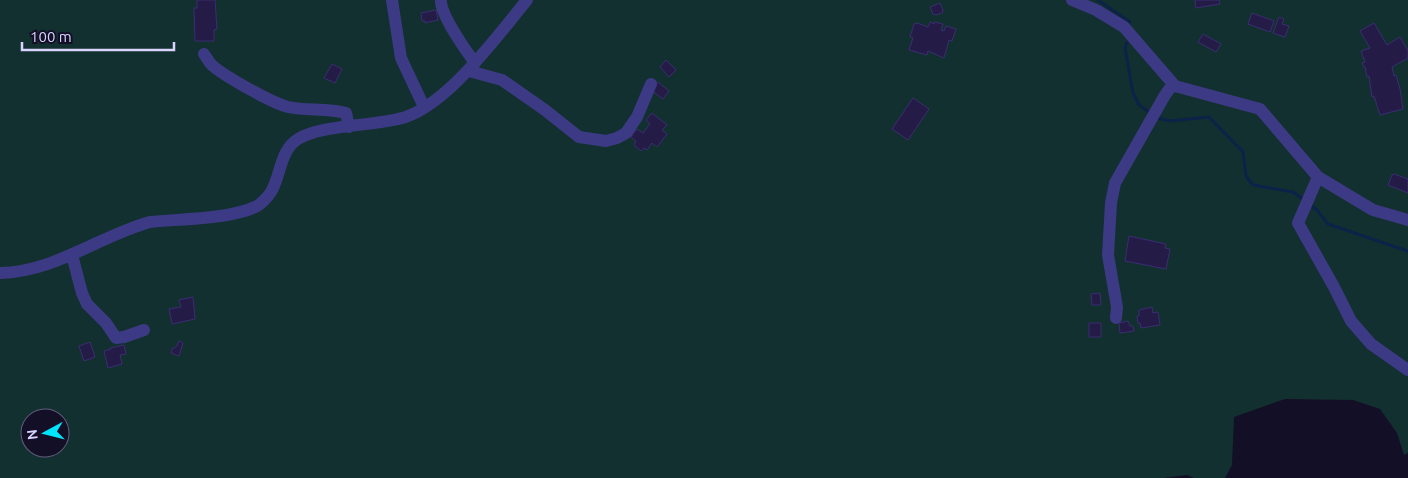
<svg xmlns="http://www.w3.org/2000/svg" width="1408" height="478" font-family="Ubuntu,sans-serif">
<rect width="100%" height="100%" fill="#130f26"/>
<path fill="#12302f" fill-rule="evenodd" d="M 0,0 L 1408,0 L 1408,453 L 1404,455 L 1397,433 L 1380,409 L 1353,400 L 1285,399 L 1234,417 L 1232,465 L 1225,478 L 1194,478 L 1187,475 L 1164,478 L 0,478 ZM 30,418 L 60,418 L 60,448 L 30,448 Z"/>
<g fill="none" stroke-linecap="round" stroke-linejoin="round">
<path stroke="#0c2248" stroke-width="3" d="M 1098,0 L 1130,22
M 1127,42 L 1125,48 L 1133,93 L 1139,105 L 1149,112
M 1157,118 L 1170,121 L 1209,117 L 1243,152 L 1246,176 L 1253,185 L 1293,192 L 1304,200
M 1309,204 L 1317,210 L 1328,224 L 1408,251"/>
</g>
<path fill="#241b47" stroke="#3b2d73" d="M 197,0 L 215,0 L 217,29 L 214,30 L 214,41 L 195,41 L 194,8 L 197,8 Z
M 1195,0 L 1219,0 L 1220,4 L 1196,8 Z
M 940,3 L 943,10 L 942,13 L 936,15 L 933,14 L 930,7 Z
M 436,10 L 438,20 L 425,23 L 425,21 L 422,21 L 421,13 Z
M 1252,13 L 1274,21 L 1270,32 L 1248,24 Z
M 1279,17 L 1284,19 L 1282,24 L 1289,26 L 1285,37 L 1273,33 Z
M 930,22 L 934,24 L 934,22 L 943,24 L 941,30 L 944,31 L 946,26 L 956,29 L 952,41 L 949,40 L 944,58 L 928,51 L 927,55 L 909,50 L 913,38 L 910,37 L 914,24 L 917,23 L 928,27 Z
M 1374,23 L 1387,45 L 1400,37 L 1408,51 L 1408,58 L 1392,67 L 1394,76 L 1396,75 L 1400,89 L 1403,109 L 1380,115 L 1374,96 L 1372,97 L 1369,76 L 1367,77 L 1365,67 L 1364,67 L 1362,63 L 1365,62 L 1361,51 L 1370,48 L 1360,31 Z
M 1203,34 L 1221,44 L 1216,52 L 1198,42 Z
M 666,60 L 676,70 L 669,77 L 660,67 Z
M 332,64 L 342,69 L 335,83 L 324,78 Z
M 658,82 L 669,91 L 663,99 L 651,90 Z
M 913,98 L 929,109 L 908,140 L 892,129 Z
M 652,113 L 667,125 L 662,130 L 667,134 L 657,147 L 652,143 L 647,150 L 644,148 L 641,151 L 634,145 L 636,141 L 631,137 L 637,129 L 643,133 L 650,124 L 646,120 Z
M 1394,174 L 1408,179 L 1408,193 L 1388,185 L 1392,175 Z
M 1129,236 L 1166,244 L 1165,248 L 1170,249 L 1166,269 L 1125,261 Z
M 1100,293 L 1101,305 L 1092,305 L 1091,294 Z
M 193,297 L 195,319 L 172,324 L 169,309 L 181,307 L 179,300 Z
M 1152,307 L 1153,313 L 1158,312 L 1160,325 L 1141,328 L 1140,323 L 1138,323 L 1137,316 L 1139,316 L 1139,310 Z
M 1128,321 L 1130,326 L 1133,326 L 1134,331 L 1120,333 L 1119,323 Z
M 1089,323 L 1101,323 L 1101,337 L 1089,337 Z
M 179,341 L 183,343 L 179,356 L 171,353 L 172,349 L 177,346 Z
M 90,342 L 95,357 L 84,361 L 79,346 Z
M 124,345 L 126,354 L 120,355 L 122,364 L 108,368 L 104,351 L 111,349 L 110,348 Z"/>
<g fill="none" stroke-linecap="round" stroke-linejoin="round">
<path stroke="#3d3a85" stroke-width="12" d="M 392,0 L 401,58 L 424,107
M 441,0 C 440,14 466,51 475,63
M 1072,0 L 1096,10 L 1124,27 L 1175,86 L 1260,109 L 1318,177 L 1373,210 L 1408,220
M 204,54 C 207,58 209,63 213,66 C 226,77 272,103 288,107 C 307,111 326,108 346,113 L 349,127
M 469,71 L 502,80 L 545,110 L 579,137 L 606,141 L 617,138 L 626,133 L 637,117 L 651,84
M 1318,177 L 1298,223 L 1334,287 L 1351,321 L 1371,344 L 1408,370
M 72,255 L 82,293 L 87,304 L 106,323 L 116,338 L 124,337 L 144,330
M 0,273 C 55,272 99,236 150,222 C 179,219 230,219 255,207 C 260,205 268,197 271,192 C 281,175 280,150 298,139 C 322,125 370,126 398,119 C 444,110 498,35 527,0
M 1116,318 L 1117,307 L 1108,255 L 1111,203 L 1115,183 L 1165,95 L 1173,84"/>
</g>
<g transform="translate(45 433) rotate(263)"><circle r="24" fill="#130f26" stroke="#625e7d"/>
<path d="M0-4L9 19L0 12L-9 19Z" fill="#00e5ff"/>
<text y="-8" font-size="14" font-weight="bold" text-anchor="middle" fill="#d9d4ff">N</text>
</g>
<path d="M22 42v8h152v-8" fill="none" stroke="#d9d4ff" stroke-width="2.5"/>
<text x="30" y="42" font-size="15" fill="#d9d4ff" stroke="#130f26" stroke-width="4" paint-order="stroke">100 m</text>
</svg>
